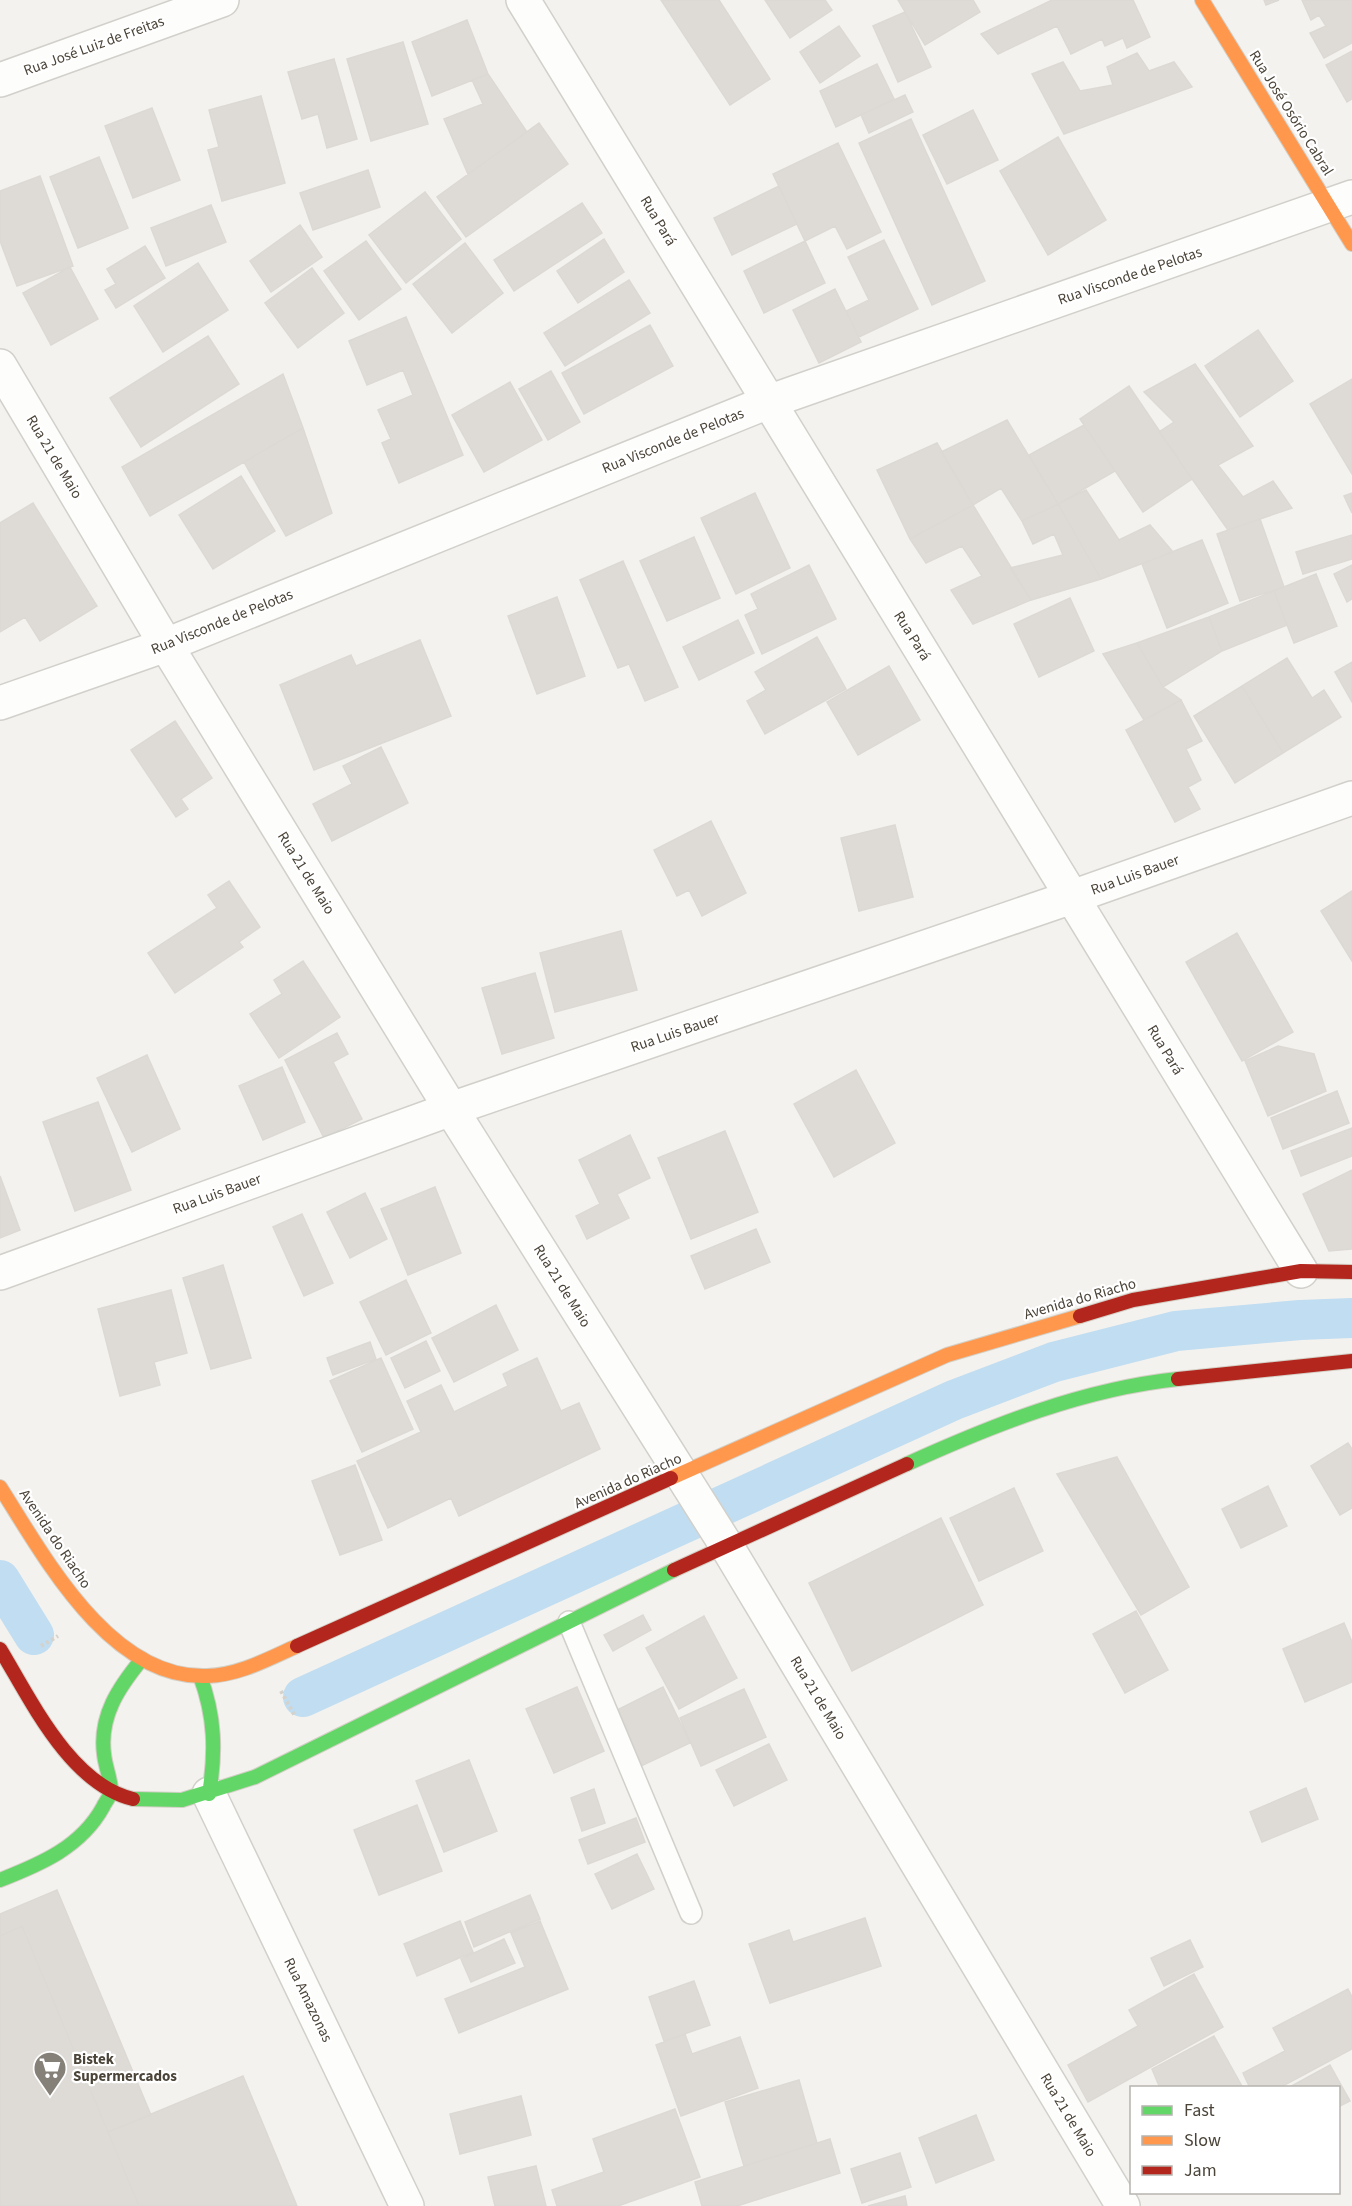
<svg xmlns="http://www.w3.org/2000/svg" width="1352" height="2206" font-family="'Source Sans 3',sans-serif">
<rect width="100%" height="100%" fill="#f4f2ee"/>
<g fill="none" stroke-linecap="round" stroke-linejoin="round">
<path stroke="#c0ddf1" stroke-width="40" d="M 0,1580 L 34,1635
M 303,1697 L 954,1400 L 1054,1362 L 1176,1331 L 1300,1320 L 1352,1318"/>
</g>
<path fill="#dedbd6" stroke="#dcd9d4" stroke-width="1.5" d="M 661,0 L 719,0 L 770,79 L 730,105 Z
M 765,0 L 825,0 L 832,10 L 790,38 Z
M 898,0 L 973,0 L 980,12 L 925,45 Z
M 1052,0 L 1133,0 L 1150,37 L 1127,48 L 1123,38 L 1105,46 L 1102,39 L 1071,54 L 1057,26 L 998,54 L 981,34 Z
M 1264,0 L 1279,0 L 1266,5 Z
M 1302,0 L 1352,0 L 1352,43 L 1324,58 L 1310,33 L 1326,26 L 1319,15 L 1311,20 Z
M 905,12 L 931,67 L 898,82 L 873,26 Z
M 467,20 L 488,74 L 432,96 L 412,42 Z
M 839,26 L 860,56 L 820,83 L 800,52 Z
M 403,42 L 428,124 L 371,141 L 347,59 Z
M 1352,51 L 1352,99 L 1347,102 L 1326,65 Z
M 1137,53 L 1149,71 L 1174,62 L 1192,87 L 1064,134 L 1032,74 L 1063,62 L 1080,91 L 1113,85 L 1107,67 Z
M 334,59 L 357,139 L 327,148 L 318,114 L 302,119 L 288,72 Z
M 877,64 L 894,99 L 836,127 L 820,91 Z
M 488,74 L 527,132 L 468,174 L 444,119 L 483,104 L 472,80 Z
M 905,95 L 913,112 L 869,133 L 861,115 Z
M 261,96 L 285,183 L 222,201 L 208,150 L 219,147 L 209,110 Z
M 152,108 L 180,180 L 133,198 L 105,126 Z
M 973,110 L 998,160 L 947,184 L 923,135 Z
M 911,119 L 985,281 L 932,305 L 859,143 Z
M 539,123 L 568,164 L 466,237 L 437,197 Z
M 1058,137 L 1106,220 L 1048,255 L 1000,171 Z
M 838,143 L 881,232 L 847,249 L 835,226 L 805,241 L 773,174 Z
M 99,157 L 128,228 L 78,248 L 50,177 Z
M 368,170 L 380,207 L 313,230 L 300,193 Z
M 40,176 L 73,266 L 17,286 L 0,241 L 0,191 Z
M 779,186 L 797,224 L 732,255 L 714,218 Z
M 425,192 L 461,239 L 406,283 L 369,235 Z
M 582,203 L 602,233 L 514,291 L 494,260 Z
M 211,205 L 226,242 L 166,266 L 151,228 Z
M 300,225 L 322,257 L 271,292 L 250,261 Z
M 604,239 L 624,272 L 578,303 L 557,271 Z
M 884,240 L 918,309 L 859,337 L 846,311 L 869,300 L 848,257 Z
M 366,241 L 401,289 L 359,320 L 324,271 Z
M 805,241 L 825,283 L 764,313 L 744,271 Z
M 465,243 L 503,293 L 452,333 L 413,284 Z
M 145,246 L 165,278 L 116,308 L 105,290 L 116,284 L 107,269 Z
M 198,263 L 228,310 L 163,352 L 134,306 Z
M 70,267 L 98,319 L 51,345 L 23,293 Z
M 312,268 L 344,313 L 298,348 L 265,303 Z
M 629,280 L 650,313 L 565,366 L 544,333 Z
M 835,289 L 861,342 L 819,363 L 793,310 Z
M 406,317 L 463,455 L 399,483 L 382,443 L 391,439 L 378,410 L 413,395 L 403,370 L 367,385 L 349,341 Z
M 650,325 L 673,366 L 584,414 L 562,373 Z
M 1258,330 L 1293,381 L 1240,417 L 1205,366 Z
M 208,336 L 239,384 L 141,447 L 110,398 Z
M 1195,364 L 1253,446 L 1218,465 L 1243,497 L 1273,481 L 1292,508 L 1228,530 L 1159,432 L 1174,422 L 1144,392 Z
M 551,371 L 580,422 L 548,440 L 519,389 Z
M 283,374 L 303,428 L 150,516 L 122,467 Z
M 1352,379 L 1352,474 L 1310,404 Z
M 510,382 L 542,440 L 484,472 L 452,415 Z
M 1129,386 L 1192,479 L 1143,512 L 1080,419 Z
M 1007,420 L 1058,504 L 1022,521 L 1001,488 L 973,505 L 941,452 Z
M 1084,425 L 1115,471 L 1058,504 L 1029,455 Z
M 303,428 L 332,513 L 286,536 L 244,462 Z
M 937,443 L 973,505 L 910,539 L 877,470 Z
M 241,476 L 275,531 L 213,569 L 179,515 Z
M 1086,490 L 1119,540 L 1150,525 L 1173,552 L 1101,579 L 1058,504 Z
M 755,493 L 790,568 L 736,594 L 701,518 Z
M 1352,493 L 1352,513 L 1344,496 Z
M 33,503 L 97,606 L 40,641 L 25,617 L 0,632 L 0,523 Z
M 1058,504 L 1101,579 L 1031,600 L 1010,568 L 1063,555 L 1054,534 L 1033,544 L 1022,521 Z
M 973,505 L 1031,600 L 973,624 L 951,590 L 982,576 L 962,546 L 926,563 L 910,539 Z
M 1260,519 L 1284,587 L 1240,601 L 1217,534 Z
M 1352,535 L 1352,559 L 1303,574 L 1296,552 Z
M 694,537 L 720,598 L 667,621 L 640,561 Z
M 1202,540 L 1228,603 L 1167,628 L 1142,564 Z
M 623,561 L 678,687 L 645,701 L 629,664 L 618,668 L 580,580 Z
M 809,565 L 836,619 L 762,654 L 745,615 L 758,609 L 751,594 Z
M 1352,565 L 1352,599 L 1347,602 L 1334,574 Z
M 1316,574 L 1337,626 L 1294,643 L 1274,591 Z
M 1274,591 L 1287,625 L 1222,651 L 1209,617 Z
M 557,597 L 585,676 L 537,694 L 508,616 Z
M 1070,598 L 1094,651 L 1039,677 L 1014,624 Z
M 1209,617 L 1222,651 L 1163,687 L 1137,643 Z
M 738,620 L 754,653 L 699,680 L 683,647 Z
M 817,637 L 846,689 L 765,734 L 747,701 L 766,690 L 755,672 Z
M 420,640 L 451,716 L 314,770 L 280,685 L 351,655 L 356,666 Z
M 1137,643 L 1163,687 L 1181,700 L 1144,720 L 1103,654 Z
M 1287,658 L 1312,698 L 1324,690 L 1341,717 L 1283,753 L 1242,686 Z
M 1352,662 L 1352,702 L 1335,672 Z
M 889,666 L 920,720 L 858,755 L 827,702 Z
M 1242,686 L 1283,753 L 1235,783 L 1194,716 Z
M 1181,700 L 1202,741 L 1186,749 L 1201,780 L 1188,787 L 1200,809 L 1175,822 L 1126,730 Z
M 175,721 L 212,778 L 181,799 L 188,809 L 176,817 L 131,750 Z
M 381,747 L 408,803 L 332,841 L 313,804 L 352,784 L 343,766 Z
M 711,821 L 746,893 L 702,916 L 689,890 L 677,896 L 654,850 Z
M 895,825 L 913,897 L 859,911 L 841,838 Z
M 229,881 L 260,927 L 239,942 L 243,947 L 175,993 L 148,953 L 217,908 L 208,895 Z
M 1352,891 L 1352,961 L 1321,911 Z
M 621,931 L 637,990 L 555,1012 L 540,953 Z
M 1237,933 L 1293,1032 L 1242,1061 L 1186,962 Z
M 303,961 L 340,1017 L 279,1058 L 250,1014 L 282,994 L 274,980 Z
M 535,973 L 554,1038 L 502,1054 L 482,988 Z
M 337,1033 L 348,1054 L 333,1062 L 362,1119 L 324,1138 L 285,1060 Z
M 1278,1046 L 1314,1054 L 1326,1091 L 1268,1116 L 1245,1061 Z
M 147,1055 L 180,1129 L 132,1152 L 97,1078 Z
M 282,1067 L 305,1122 L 263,1140 L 239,1086 Z
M 856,1070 L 895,1143 L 834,1177 L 794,1104 Z
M 1337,1091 L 1349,1123 L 1283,1149 L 1271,1118 Z
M 98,1102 L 131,1190 L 75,1211 L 43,1122 Z
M 1352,1128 L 1352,1156 L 1301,1176 L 1291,1151 Z
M 725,1131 L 758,1212 L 691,1239 L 658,1158 Z
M 630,1135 L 650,1178 L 617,1194 L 629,1218 L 587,1239 L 576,1216 L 600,1204 L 579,1160 Z
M 1352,1170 L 1352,1249 L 1329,1251 L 1303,1194 Z
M 0,1176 L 20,1230 L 0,1238 Z
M 435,1187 L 461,1253 L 408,1275 L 381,1209 Z
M 365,1193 L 387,1239 L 350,1258 L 327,1212 Z
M 302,1214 L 333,1283 L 304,1296 L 273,1227 Z
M 756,1229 L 770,1262 L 705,1289 L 691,1256 Z
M 223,1265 L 251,1358 L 211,1369 L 183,1278 Z
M 406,1280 L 431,1333 L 386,1355 L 360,1302 Z
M 171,1290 L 187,1353 L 154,1362 L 160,1385 L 120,1396 L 98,1309 Z
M 496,1305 L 518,1350 L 454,1382 L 432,1338 Z
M 426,1341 L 440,1371 L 405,1388 L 391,1358 Z
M 370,1342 L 376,1359 L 333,1375 L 327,1358 Z
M 381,1358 L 413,1429 L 362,1452 L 330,1381 Z
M 537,1358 L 561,1411 L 579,1403 L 600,1449 L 459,1516 L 451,1498 L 388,1528 L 357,1461 L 421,1432 L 407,1401 L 441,1385 L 454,1412 L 508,1386 L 503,1374 Z
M 1348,1443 L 1352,1449 L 1352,1508 L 1340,1515 L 1311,1466 Z
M 1117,1457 L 1189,1587 L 1141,1615 L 1057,1474 Z
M 355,1465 L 382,1540 L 340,1555 L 312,1481 Z
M 1268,1486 L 1287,1526 L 1241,1548 L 1222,1509 Z
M 1014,1488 L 1043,1551 L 979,1581 L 950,1518 Z
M 941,1518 L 983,1605 L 852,1671 L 809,1583 Z
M 1136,1611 L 1168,1670 L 1125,1693 L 1093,1634 Z
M 643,1615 L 651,1630 L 613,1651 L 604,1635 Z
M 704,1616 L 737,1678 L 679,1709 L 646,1648 Z
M 1344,1623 L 1352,1642 L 1352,1682 L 1305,1702 L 1283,1649 Z
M 577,1687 L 604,1751 L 554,1773 L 526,1709 Z
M 663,1687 L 690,1743 L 641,1766 L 615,1711 Z
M 744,1689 L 766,1737 L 701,1766 L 680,1718 Z
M 769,1744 L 787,1780 L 734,1806 L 716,1770 Z
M 469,1760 L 497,1831 L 444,1852 L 416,1781 Z
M 1306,1788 L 1318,1819 L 1262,1842 L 1250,1812 Z
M 594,1789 L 605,1823 L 582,1831 L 571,1798 Z
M 417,1805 L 442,1871 L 379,1895 L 354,1830 Z
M 636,1818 L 645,1842 L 588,1864 L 579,1840 Z
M 637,1854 L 654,1889 L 612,1909 L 595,1874 Z
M 57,1890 L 151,2115 L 108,2132 L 22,1926 L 0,1936 L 0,1914 Z
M 530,1895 L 540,1919 L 474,1947 L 465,1922 Z
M 865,1918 L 881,1966 L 770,2003 L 749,1944 L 789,1930 L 793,1942 Z
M 460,1921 L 473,1952 L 417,1976 L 404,1944 Z
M 540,1921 L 568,1989 L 459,2033 L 445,1999 L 525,1967 L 511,1933 Z
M 22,1926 L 108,2132 L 139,2206 L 0,2206 L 0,1936 Z
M 504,1939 L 515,1963 L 471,1982 L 461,1959 Z
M 1190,1940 L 1203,1967 L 1164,1986 L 1151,1958 Z
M 1194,1974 L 1223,2027 L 1088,2102 L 1068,2065 L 1138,2026 L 1129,2010 Z
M 694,1981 L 710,2025 L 664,2041 L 649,1997 Z
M 1348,1989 L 1352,1997 L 1352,2049 L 1279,2088 L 1250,2088 L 1243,2073 L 1285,2051 L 1273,2028 Z
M 685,2034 L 692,2054 L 740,2037 L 758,2088 L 681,2116 L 656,2045 Z
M 1214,2036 L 1243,2088 L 1160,2088 L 1152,2069 Z
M 1330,2065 L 1350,2101 L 1338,2107 L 1338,2088 L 1288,2088 Z
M 243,2076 L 297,2206 L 139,2206 L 108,2132 Z
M 799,2080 L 817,2143 L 744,2166 L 725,2102 Z
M 521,2096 L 531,2135 L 460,2154 L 450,2114 Z
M 675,2109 L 700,2177 L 618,2206 L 557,2206 L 552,2190 L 604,2172 L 593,2139 Z
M 976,2115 L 994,2160 L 936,2183 L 919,2138 Z
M 830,2139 L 840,2173 L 737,2206 L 702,2206 L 695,2182 Z
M 900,2153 L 911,2187 L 862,2203 L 851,2169 Z
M 536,2166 L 546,2206 L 495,2206 L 488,2177 Z
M 905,2196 L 907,2206 L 868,2206 Z"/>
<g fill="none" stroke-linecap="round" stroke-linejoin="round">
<g stroke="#d2d0cb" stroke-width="24">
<path id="lane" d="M 569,1622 L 691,1913"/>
</g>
<g stroke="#d2d0cb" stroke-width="36">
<path id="street" d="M 523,0 L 1301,1271
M 0,80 L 222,0
M 0,366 L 166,645 L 451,1109 L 726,1545 L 1123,2206
M 0,703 L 166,645 L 768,402 L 1352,197
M 0,1273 L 451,1109 L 1072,897 L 1352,798
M 209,1794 L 407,2206"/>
</g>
<g stroke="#d3cfc5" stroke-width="16">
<path id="fast" d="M 907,1464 C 993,1425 1083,1389 1178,1379
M 200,1676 C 215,1716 216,1752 209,1794
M 133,1799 L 182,1800 L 255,1777 L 674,1570
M 0,1880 C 41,1864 81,1847 103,1807 C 105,1802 111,1796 111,1791 C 111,1779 105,1766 104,1754 C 99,1716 119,1687 142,1659"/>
</g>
<g stroke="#d3cfc5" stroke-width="16">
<path id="slow" d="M 1202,0 L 1352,244
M 671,1478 L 947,1355 L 1080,1316
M 0,1487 C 44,1556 110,1680 207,1676 C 239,1675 268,1659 297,1646"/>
</g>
<g stroke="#d3cfc5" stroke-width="16">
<path id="jam" d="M 1080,1316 L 1133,1300 L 1301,1271 L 1352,1272
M 1178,1379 L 1352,1361
M 674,1570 L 907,1464
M 297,1646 L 671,1478
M 0,1649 C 31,1700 70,1784 133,1799"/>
</g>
<path stroke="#d3d2cc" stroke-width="4" stroke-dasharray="3 3" stroke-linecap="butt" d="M 41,1646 L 58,1636
M 281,1691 L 295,1716"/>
<use href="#lane" stroke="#fdfdfc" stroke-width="21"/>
<use href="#street" stroke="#fdfdfc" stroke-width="33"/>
<use href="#fast" stroke="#63d668" stroke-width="14"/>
<use href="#slow" stroke="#ff974d" stroke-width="14"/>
<use href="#jam" stroke="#b3261e" stroke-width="14"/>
</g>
<defs>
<g id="supermarket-pin" transform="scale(1.725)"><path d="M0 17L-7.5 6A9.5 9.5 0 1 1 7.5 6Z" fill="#868178" stroke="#fff"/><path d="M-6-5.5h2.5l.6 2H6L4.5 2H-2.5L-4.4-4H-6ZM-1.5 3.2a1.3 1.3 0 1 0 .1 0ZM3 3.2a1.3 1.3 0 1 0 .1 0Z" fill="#fff"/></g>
</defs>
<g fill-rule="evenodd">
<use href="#supermarket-pin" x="50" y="2068"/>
</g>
<g text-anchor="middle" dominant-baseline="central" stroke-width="4.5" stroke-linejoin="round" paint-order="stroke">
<g font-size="15" fill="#4b4439" stroke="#fff">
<text transform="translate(94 46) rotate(-20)">Rua José Luiz de Freitas</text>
<text transform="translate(1291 113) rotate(58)">Rua José Osório Cabral</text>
<text transform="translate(658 221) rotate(59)">Rua Pará</text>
<text transform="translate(1130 276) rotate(-19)">Rua Visconde de Pelotas</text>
<text transform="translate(673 441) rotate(-22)">Rua Visconde de Pelotas</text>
<text transform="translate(54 457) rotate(59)">Rua 21 de Maio</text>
<text transform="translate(222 622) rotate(-22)">Rua Visconde de Pelotas</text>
<text transform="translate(912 636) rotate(58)">Rua Pará</text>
<text transform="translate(306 873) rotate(58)">Rua 21 de Maio</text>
<text transform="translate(1135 875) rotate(-20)">Rua Luis Bauer</text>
<text transform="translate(675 1033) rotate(-19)">Rua Luis Bauer</text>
<text transform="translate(1165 1050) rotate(59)">Rua Pará</text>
<text transform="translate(217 1194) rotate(-20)">Rua Luis Bauer</text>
<text transform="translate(562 1286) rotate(58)">Rua 21 de Maio</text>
<text transform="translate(1080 1299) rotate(-16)">Avenida do Riacho</text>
<text transform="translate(628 1481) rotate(-24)">Avenida do Riacho</text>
<text transform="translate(55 1539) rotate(56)">Avenida do Riacho</text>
<text transform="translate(818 1698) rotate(59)">Rua 21 de Maio</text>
<text transform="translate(308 2000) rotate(64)">Rua Amazonas</text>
<text transform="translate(1068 2115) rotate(59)">Rua 21 de Maio</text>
</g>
<g font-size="15" font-weight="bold" fill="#4b4439" stroke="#fff" text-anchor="start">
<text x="73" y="2059">Bistek<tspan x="73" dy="17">Supermercados</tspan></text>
</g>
</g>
<rect x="1130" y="2086" width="210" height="108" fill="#ffffff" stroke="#b7b4b0" stroke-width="1.5"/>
<rect x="1142" y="2106" width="30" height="9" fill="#63d668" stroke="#b7b4b0" stroke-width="1.5"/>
<text x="1184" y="2116" font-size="18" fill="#4b4439">Fast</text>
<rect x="1142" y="2136" width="30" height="9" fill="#ff974d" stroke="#b7b4b0" stroke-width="1.5"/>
<text x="1184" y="2146" font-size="18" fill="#4b4439">Slow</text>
<rect x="1142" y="2166" width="30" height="9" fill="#b3261e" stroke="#b7b4b0" stroke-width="1.5"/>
<text x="1184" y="2176" font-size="18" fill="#4b4439">Jam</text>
</svg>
